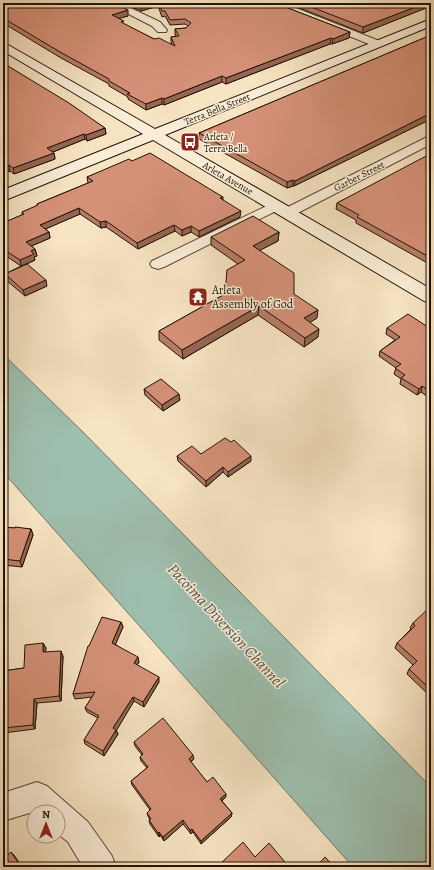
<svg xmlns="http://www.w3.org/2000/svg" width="434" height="870" font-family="Alegreya,serif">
<rect width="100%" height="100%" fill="#f7e4c3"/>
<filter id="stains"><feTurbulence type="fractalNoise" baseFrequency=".005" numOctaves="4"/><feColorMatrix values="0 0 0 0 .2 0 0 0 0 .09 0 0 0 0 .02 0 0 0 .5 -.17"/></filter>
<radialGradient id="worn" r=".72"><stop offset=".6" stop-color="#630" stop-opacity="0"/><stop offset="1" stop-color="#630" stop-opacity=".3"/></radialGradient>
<path fill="#9ebfaf" stroke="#6c7a6b" d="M 3,354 L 85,434 L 431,787 L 431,867 L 353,867 L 3,472 Z"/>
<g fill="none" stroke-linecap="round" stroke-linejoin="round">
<g stroke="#564734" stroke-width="2">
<path id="minor" d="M 107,3 L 120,3 L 160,22 L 167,30 L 166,32 L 158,32 L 152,26 Z
M 269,3 L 283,3 L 382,42 L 383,44 L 382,46 L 374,46 L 271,5 Z
M 431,135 L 431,144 L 292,216 L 287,217 L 282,216 L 280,213 L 282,210 Z
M 275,202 L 280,203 L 282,206 L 280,209 L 164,267 L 158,269 L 152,267 L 150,264 L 152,261 Z
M 37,782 L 47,786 L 88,822 L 112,856 L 116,867 L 83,867 L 68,842 L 58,834 L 58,812 L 33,812 L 3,821 L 3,793 Z"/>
</g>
<g stroke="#201304" stroke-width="2">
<path id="secondary" d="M 431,19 L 431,26 L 165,135 L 431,289 L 431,303 L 424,301 L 153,140 L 3,201 L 3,190 L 143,134 L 3,51 L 3,42 L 155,129 Z"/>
</g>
<use href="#minor" fill="#faedd8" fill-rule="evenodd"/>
<use href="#secondary" fill="#faedd8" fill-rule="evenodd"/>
</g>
<path fill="#b77d67" stroke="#201304" d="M 3,3 L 128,16 L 119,18 L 124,24 L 154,39 L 172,45 L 171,42 L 171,37 L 176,36 L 175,34 L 175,29 L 186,28 L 188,26 L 185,24 L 170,25 L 165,16 L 162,17 L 158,6 L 141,11 L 123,3 L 275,3 L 350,32 L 349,38 L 332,44 L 330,44 L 226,84 L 222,82 L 164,105 L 162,104 L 146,110 L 128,99 L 128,97 L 109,86 L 109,84 L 61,58 L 3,23 Z
M 287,3 L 431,3 L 431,6 L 363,33 Z
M 431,35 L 431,119 L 294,186 L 293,186 L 287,188 L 199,139 L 199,133 Z
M 3,63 L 105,128 L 106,134 L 87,141 L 85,139 L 53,152 L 54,153 L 55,159 L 14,174 L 10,171 L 3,174 Z
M 431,157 L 431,265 L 356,223 L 356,220 L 336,209 L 337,203 Z
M 132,161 L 223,197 L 223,200 L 240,217 L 199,237 L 191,232 L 182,236 L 175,231 L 138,249 L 106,227 L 101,228 L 80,214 L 45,229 L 49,232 L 50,238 L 31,246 L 35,249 L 37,256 L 34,257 L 35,260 L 27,264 L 47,286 L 25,296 L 6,280 L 5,274 L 21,266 L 3,254 L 3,223 L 22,215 L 22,212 L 37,206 L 37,204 L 88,183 L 87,177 Z
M 279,232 L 278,241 L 260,250 L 294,294 L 317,318 L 310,322 L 318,337 L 304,347 L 258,315 L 183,359 L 159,340 L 159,331 L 225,294 L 238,264 L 211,245 L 211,237 Z
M 387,328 L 431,329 L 431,399 L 421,392 L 417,395 L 400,384 L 401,379 L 394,374 L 396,368 L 379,356 L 380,351 L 395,340 L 386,334 Z
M 144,389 L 180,400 L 163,411 L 145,395 Z
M 201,454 L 251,461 L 228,477 L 223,472 L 206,487 L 178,461 L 177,456 Z
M 3,527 L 15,528 L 31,529 L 33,535 L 22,567 L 3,565 Z
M 431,612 L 431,697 L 407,674 L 409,669 L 413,665 L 395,648 L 397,643 L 411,629 L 410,628 L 413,623 Z
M 121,622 L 123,627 L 115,644 L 139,662 L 137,665 L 159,682 L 144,707 L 134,701 L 116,730 L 118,734 L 104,756 L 85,744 L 84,740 L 98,718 L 87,712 L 85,708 L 92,697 L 75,699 L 73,694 L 89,646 Z
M 43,643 L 46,648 L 45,652 L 63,656 L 61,701 L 37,703 L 35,729 L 3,733 L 3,671 L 24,668 Z
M 134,742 L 194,759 L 191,762 L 207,782 L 226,797 L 222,801 L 232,813 L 231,817 L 201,844 L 193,832 L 191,834 L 183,824 L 164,841 L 160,835 L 159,837 L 150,824 L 149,820 L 150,820 L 148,816 L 147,813 L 150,810 L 132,785 L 131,781 L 147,768 L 141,761 L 140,757 L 142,755 L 135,746 Z"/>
<path fill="#956654" stroke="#201304" d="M 152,3 L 158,3 L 158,6 L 141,11 L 141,6 Z
M 426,3 L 431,3 L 431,6 L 363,33 L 363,27 Z
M 128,10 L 128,16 L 113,20 L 112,15 Z
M 350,32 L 349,38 L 332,44 L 333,39 Z
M 331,38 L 330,44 L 226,84 L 226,78 Z
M 222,76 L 222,82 L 164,105 L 164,99 Z
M 162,98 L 162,104 L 146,110 L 146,104 Z
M 431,113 L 431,119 L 294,186 L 295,181 Z
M 105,128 L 106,134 L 87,141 L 86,135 Z
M 84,134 L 85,139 L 48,154 L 47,148 Z
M 54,153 L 55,159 L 14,174 L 13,168 Z
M 9,165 L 10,171 L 3,174 L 3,167 Z
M 293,180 L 293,186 L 287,188 L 287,182 Z
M 79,208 L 80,214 L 41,231 L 40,225 Z
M 241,211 L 240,217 L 199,237 L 199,231 Z
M 106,221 L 106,227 L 101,228 L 100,222 Z
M 174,225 L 175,231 L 138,249 L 137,243 Z
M 191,226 L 191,232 L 182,236 L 182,230 Z
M 49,232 L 50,238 L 27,248 L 26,242 Z
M 279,232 L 278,241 L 253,254 L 253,246 Z
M 35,249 L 37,256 L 34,257 L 35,260 L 21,266 L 20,260 L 31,251 Z
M 46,280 L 47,286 L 25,296 L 23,290 Z
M 259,306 L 258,315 L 183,359 L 182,350 Z
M 318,310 L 317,318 L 303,327 L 304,318 Z
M 319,329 L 318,337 L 304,347 L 305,338 Z
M 422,386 L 421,392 L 417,395 L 419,389 Z
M 179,394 L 180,400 L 163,411 L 162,405 Z
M 251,456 L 251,461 L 228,477 L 228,472 Z
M 223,467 L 223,472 L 206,487 L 206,481 Z
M 31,529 L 33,535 L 22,567 L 20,561 Z
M 121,622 L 123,627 L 114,648 L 112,643 Z
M 43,643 L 46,648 L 45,657 L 43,652 Z
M 61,651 L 63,656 L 61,701 L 59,696 Z
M 138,657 L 139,662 L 135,668 L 134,663 Z
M 159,677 L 159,682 L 144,707 L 143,702 Z
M 133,697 L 134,701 L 115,733 L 113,728 Z
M 34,699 L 37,703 L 35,729 L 33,725 Z
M 116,730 L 118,734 L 104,756 L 103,751 Z
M 193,755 L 194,759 L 189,763 L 189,759 Z
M 226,794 L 226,797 L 220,802 L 220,799 Z
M 232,813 L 231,817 L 201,844 L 201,841 Z
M 183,820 L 183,824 L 164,841 L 163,837 Z
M 192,829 L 193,832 L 191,834 L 190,830 Z
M 159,832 L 160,835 L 159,837 L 158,833 Z
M 11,852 L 14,855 L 22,867 L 21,867 Z"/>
<path fill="#d59178" stroke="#201304" d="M 3,3 L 113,3 L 128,10 L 112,15 L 124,21 L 121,22 L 154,39 L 159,38 L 175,46 L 171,37 L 179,36 L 175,29 L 186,28 L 191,23 L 185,19 L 170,20 L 165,11 L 162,11 L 158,3 L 275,3 L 350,32 L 333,39 L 331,38 L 226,78 L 222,76 L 164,99 L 162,98 L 146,104 L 127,94 L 130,93 L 109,81 L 109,79 L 60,52 L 3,18 Z
M 134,3 L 152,3 L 141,6 Z
M 301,3 L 426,3 L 363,27 Z
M 431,35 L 431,113 L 295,181 L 293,180 L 287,182 L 199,133 Z
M 3,63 L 69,103 L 105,128 L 86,135 L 84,134 L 47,148 L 54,153 L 13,168 L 9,165 L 3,167 Z
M 150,153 L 223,197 L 220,198 L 241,211 L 199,231 L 191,226 L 182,230 L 174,225 L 137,243 L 106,221 L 100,222 L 79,208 L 40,225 L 49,232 L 26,242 L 35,249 L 31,251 L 34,254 L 20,260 L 3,249 L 3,223 L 24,214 L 22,212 L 38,205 L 37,204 L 93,181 L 87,177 L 129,159 L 132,161 Z
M 428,155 L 431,157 L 431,258 L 357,217 L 359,215 L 337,203 Z
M 253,216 L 279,232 L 253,246 L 294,273 L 294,294 L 318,310 L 304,318 L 319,329 L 305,338 L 259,306 L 182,350 L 159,331 L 225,294 L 227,270 L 245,260 L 211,237 Z
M 27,264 L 46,280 L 23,290 L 5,274 Z
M 408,314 L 431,329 L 431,392 L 422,386 L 419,389 L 401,378 L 405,375 L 395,368 L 401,364 L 380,351 L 400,337 L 387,328 Z
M 161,379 L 179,394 L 162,405 L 144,389 Z
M 225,438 L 231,442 L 234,440 L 251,456 L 228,472 L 223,467 L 206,481 L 177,456 L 192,446 L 201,454 Z
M 3,527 L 15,528 L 15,527 L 31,529 L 20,561 L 3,559 Z
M 428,609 L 431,612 L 431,690 L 409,669 L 417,661 L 397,643 L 415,626 L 413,623 Z
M 102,617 L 121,622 L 112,643 L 138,657 L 134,663 L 159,677 L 143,702 L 133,697 L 113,728 L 116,730 L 103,751 L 84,740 L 99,716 L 85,708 L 95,692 L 73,694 L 88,646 L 89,646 Z
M 43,643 L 43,652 L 61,651 L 59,696 L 34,699 L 33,725 L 3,728 L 3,671 L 24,668 L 25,645 Z
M 163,718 L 193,755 L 189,759 L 207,782 L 213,777 L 226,794 L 220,799 L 232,813 L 201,841 L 192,829 L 190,830 L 183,820 L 163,837 L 159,832 L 158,833 L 149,820 L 151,819 L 147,813 L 151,809 L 131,781 L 148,767 L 140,757 L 143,754 L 134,742 Z
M 243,842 L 255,857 L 269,843 L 289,867 L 217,867 Z
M 11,852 L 21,867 L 3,867 L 3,859 Z
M 325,857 L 334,867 L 316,867 Z"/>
<defs>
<g id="bus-square" transform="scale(1)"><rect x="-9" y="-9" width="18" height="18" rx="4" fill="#8f2418" stroke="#faedd8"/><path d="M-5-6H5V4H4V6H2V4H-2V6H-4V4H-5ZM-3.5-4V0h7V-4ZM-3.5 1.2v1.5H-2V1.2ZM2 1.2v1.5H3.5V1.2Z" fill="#fff"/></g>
<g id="temple-square" transform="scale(1)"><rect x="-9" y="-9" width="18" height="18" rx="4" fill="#8f2418" stroke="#faedd8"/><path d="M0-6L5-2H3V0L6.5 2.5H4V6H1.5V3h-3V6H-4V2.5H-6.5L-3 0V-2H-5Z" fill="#fff"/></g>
</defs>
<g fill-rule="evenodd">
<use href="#bus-square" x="190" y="142"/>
<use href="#temple-square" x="198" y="297"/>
</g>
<g text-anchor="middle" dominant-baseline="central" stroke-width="3" stroke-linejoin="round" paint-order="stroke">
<g font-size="10" fill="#201304" stroke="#faedd8">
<text transform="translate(217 109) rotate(-22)">Terra Bella Street</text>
<text transform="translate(359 176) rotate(-27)">Garber Street</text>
<text transform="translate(228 178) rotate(30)">Arleta Avenue</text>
</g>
<g font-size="10" fill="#201304" stroke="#faedd8" text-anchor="start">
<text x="204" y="136">Arleta /<tspan x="204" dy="12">Terra Bella</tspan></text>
</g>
<g font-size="12" fill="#201304" stroke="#faedd8" text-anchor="start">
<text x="212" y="290">Arleta<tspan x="212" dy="14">Assembly of God</tspan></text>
</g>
<g font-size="16" font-style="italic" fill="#4c4f40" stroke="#faedd8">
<text transform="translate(226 626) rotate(47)">Pacoima Diversion Channel</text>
</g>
</g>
<rect width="434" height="870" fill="none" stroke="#f7e4c3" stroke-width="16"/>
<rect x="4" y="4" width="426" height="862" fill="none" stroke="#201304" stroke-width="2"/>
<rect x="8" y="8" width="418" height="854" fill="none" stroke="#201304"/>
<g transform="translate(46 824)"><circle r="19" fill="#faedd8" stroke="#a39683"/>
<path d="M0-3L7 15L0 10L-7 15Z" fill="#8f2418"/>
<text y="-6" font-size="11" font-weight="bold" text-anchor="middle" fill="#201304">N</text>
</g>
<rect width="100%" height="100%" filter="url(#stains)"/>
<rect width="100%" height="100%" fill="url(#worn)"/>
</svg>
